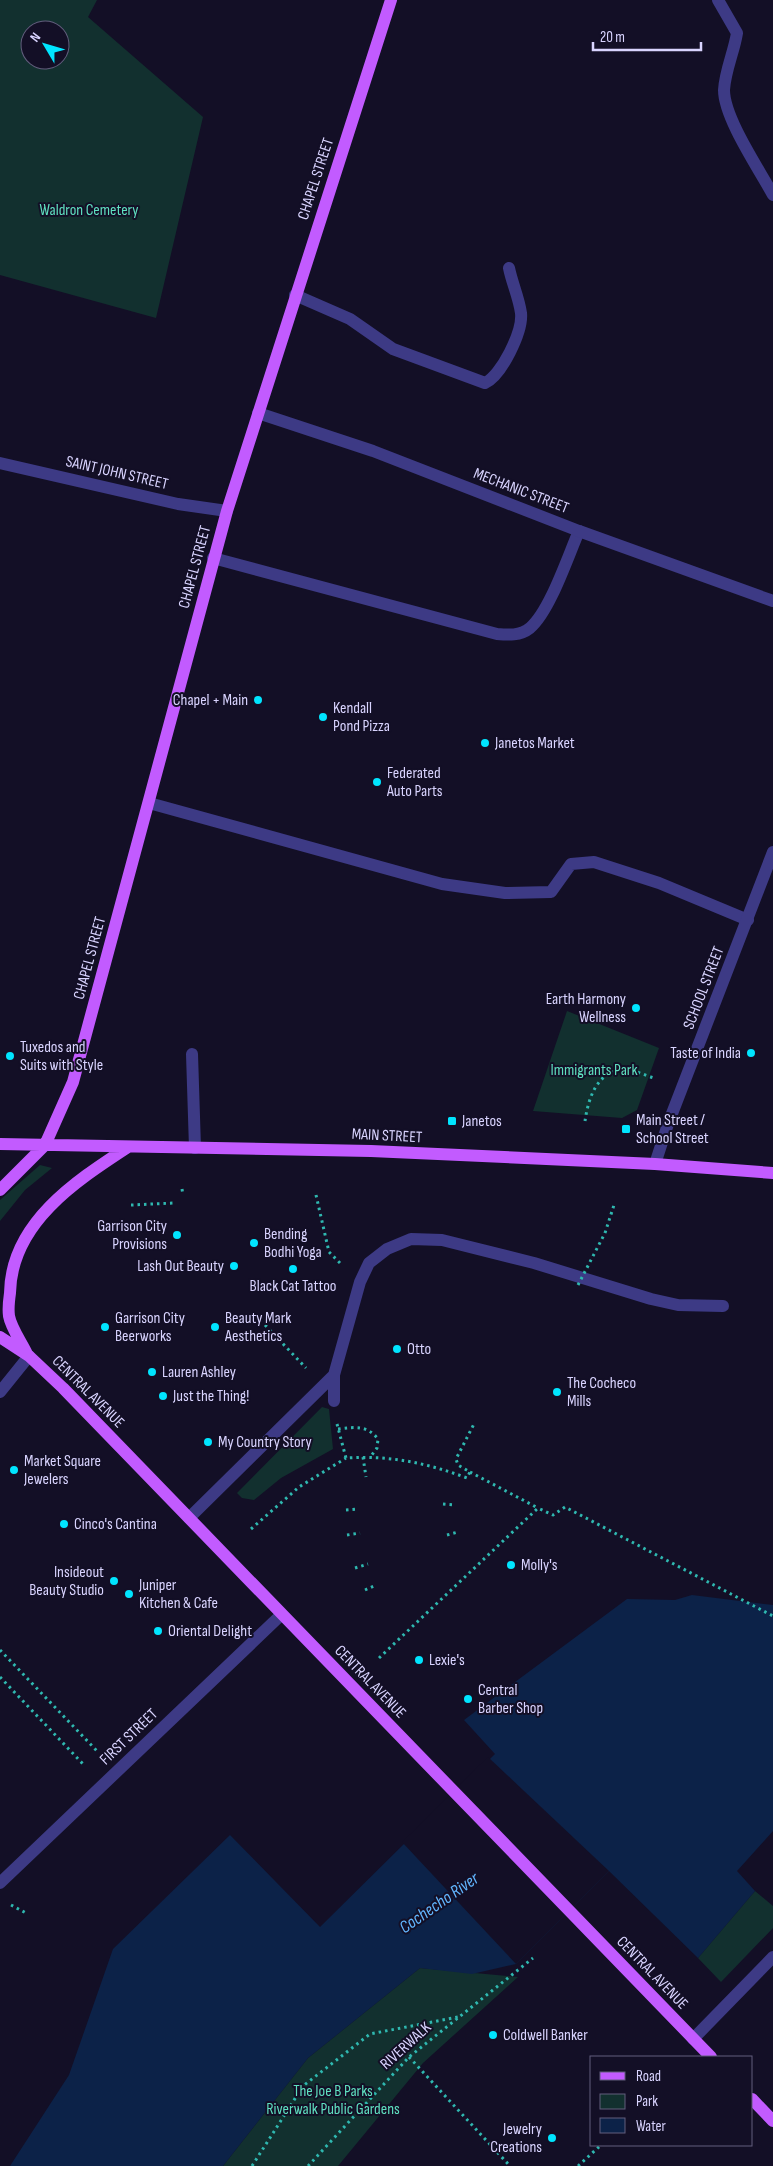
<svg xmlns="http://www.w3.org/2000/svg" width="773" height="2166" font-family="'Sofia Sans Condensed',sans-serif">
<rect width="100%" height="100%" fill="#130f26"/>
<path fill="#12302f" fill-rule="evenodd" d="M 0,0 L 97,0 L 88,17 L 203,117 L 156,318 L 0,275 ZM 30,30 L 60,30 L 60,60 L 30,60 Z
M 567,1011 L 659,1048 L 637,1110 L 622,1118 L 533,1111 Z
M 40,1165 L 52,1168 L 25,1190 L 0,1221 L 0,1200 Z
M 322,1407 L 329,1409 L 333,1449 L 281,1478 L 254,1500 L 242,1498 L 237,1493 Z
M 755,1891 L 773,1906 L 773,1928 L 721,1982 L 698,1958 Z
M 420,1968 L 518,1977 L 423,2063 L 338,2166 L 223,2166 L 308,2058 Z"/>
<path fill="#0c2248" d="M 692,1595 L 773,1605 L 773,1831 L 737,1871 L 755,1891 L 698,1958 L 609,1871 L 516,1964 L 472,1974 L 420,1968 L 308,2058 L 223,2166 L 10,2166 L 69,2075 L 113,1949 L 230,1835 L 320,1927 L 495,1754 L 464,1720 L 627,1599 L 675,1600 Z"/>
<path fill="#130f26" d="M 488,1757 L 609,1871 L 516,1964 L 402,1842 Z"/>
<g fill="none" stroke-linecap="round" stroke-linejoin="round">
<path stroke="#2fb8b0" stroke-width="3" stroke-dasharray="2.5 4" stroke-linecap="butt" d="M 585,1121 C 588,1101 595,1074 620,1070 C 631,1068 644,1075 654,1078
M 182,1189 L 183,1195
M 316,1195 L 329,1252 L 341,1264
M 131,1205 L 174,1203
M 605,1233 L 614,1205
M 265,1325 L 306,1368
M 337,1424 L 346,1458 C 389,1455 427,1463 467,1478 L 470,1472 L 458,1465 L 456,1459 L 474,1424
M 338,1429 C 355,1427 367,1425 378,1439 L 377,1448 L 371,1456
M 363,1457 L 366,1477
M 470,1472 L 538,1508
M 443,1504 L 455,1505
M 346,1510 L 358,1509
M 251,1529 L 299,1487 L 346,1458
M 347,1535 L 360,1533
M 447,1535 L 458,1532
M 355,1568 L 368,1564
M 365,1590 L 376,1585
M 0,1650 L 97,1751
M 379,1658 L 538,1508 L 553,1515 L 565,1507 L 773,1616
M 0,1677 L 83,1764
M 11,1905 L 26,1913
M 409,2057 L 510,2166
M 252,2166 L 303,2086 L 370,2034 L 458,2017
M 308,2166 L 409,2057 L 533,1958
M 578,2166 L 601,2145"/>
<path stroke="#3d3a85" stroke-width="12" d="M 718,0 L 737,33 C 734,52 725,71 724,90 C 724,118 759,169 773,195
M 295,295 L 350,319 L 393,349 L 485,383 C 501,376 523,332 521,313 C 519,298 512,283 509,268
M 213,558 L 497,634 C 508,635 520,636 530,628 C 550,611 568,556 579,531
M 149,803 L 442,884 L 505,893 L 551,892 L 571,864 L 594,862 L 659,883 L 748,920
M 192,1054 L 195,1148
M 334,1401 L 334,1375 L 360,1282 L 369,1263 L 387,1249 L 411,1239 L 442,1240 L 534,1263 L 651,1299 L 678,1305 L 723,1306
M 189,1518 L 334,1375
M 693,2039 L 773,1957"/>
<path stroke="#3d3a85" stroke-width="12" d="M 258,413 L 373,451 L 579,531 L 773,601
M 655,1164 L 668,1124 L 773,852
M 0,1392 L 29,1356
M 0,1883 L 281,1615"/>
<path stroke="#3d3a85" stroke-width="12" d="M 0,463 L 178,504 L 227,511"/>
<path stroke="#c25bff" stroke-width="12" d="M 0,1144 L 371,1151 L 655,1164 L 773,1173
M 0,1190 L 45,1145 L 73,1082 L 227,511 L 391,0
M 0,1337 L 29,1356 L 63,1388 L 711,2057
M 27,1354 C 22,1343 11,1328 9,1316 C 8,1309 9,1300 10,1293 C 11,1223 76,1181 128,1147
M 752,2099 L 773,2121"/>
<path stroke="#2fb8b0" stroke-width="3" stroke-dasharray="2.5 4" stroke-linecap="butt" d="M 578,1285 L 605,1233"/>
</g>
<g fill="#00e5ff" stroke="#130f26" stroke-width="2">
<circle cx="258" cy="700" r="5"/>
<circle cx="323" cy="717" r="5"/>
<circle cx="485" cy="743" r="5"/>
<circle cx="377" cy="782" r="5"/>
<circle cx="636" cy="1008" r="5"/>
<circle cx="751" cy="1053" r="5"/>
<circle cx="10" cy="1056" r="5"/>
<rect x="447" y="1116" width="10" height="10" rx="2.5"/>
<rect x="621" y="1124" width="10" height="10" rx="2.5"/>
<circle cx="177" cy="1235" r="5"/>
<circle cx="254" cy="1243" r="5"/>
<circle cx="234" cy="1266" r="5"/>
<circle cx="293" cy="1269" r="5"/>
<circle cx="105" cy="1327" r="5"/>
<circle cx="215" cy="1327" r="5"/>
<circle cx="397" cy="1349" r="5"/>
<circle cx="152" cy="1372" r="5"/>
<circle cx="557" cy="1392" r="5"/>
<circle cx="163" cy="1396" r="5"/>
<circle cx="208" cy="1442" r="5"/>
<circle cx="14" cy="1470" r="5"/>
<circle cx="64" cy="1524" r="5"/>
<circle cx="511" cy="1565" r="5"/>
<circle cx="114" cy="1581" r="5"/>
<circle cx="129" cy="1594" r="5"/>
<circle cx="158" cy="1631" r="5"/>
<circle cx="419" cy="1660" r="5"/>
<circle cx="468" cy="1699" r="5"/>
<circle cx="493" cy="2035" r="5"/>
<circle cx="552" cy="2138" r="5"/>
</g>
<g text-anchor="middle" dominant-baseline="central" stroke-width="4" stroke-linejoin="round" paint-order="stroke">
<g font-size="16" fill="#d9d4ff" stroke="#130f26">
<text transform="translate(316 179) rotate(-72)">CHAPEL STREET</text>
<text transform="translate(117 473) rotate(13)">SAINT JOHN STREET</text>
<text transform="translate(521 491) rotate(21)">MECHANIC STREET</text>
<text transform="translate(195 567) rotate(-75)">CHAPEL STREET</text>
<text transform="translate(90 958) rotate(-75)">CHAPEL STREET</text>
<text transform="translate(704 988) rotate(-69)">SCHOOL STREET</text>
<text transform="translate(387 1136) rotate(3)">MAIN STREET</text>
<text transform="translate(88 1392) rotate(45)">CENTRAL AVENUE</text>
<text transform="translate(370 1682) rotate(46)">CENTRAL AVENUE</text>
<text transform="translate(129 1737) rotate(-44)">FIRST STREET</text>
<text transform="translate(652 1973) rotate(46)">CENTRAL AVENUE</text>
<text transform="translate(406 2046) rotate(-42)">RIVERWALK</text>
</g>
<g font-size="16" fill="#5fe0c0" stroke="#130f26">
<text x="89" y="210">Waldron Cemetery</text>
<text x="594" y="1070">Immigrants Park</text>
<text x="333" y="2091">The Joe B Parks<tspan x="333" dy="18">Riverwalk Public Gardens</tspan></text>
</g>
<g font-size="16" fill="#d9d4ff" stroke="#130f26" text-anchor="start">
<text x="248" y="700" text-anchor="end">Chapel + Main</text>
<text x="333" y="708">Kendall<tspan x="333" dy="18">Pond Pizza</tspan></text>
<text x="495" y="743">Janetos Market</text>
<text x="387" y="773">Federated<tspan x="387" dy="18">Auto Parts</tspan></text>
<text x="626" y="999" text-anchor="end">Earth Harmony<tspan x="626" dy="18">Wellness</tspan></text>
<text x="20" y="1047">Tuxedos and<tspan x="20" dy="18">Suits with Style</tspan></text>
<text x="741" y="1053" text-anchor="end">Taste of India</text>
<text x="636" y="1120">Main Street /<tspan x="636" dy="18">School Street</tspan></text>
<text x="462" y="1121">Janetos</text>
<text x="167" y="1226" text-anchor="end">Garrison City<tspan x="167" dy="18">Provisions</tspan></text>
<text x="264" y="1234">Bending<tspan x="264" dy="18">Bodhi Yoga</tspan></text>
<text x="224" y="1266" text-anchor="end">Lash Out Beauty</text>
<text x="293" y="1286" text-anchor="middle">Black Cat Tattoo</text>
<text x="115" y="1318">Garrison City<tspan x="115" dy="18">Beerworks</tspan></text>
<text x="225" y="1318">Beauty Mark<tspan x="225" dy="18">Aesthetics</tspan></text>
<text x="407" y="1349">Otto</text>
<text x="162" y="1372">Lauren Ashley</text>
<text x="567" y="1383">The Cocheco<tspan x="567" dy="18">Mills</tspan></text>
<text x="173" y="1396">Just the Thing!</text>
<text x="218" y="1442">My Country Story</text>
<text x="24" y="1461">Market Square<tspan x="24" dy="18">Jewelers</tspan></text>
<text x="74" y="1524">Cinco's Cantina</text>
<text x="521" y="1565">Molly's</text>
<text x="104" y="1572" text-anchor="end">Insideout<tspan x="104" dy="18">Beauty Studio</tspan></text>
<text x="139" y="1585">Juniper<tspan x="139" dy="18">Kitchen &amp; Cafe</tspan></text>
<text x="168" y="1631">Oriental Delight</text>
<text x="429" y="1660">Lexie's</text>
<text x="478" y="1690">Central<tspan x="478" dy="18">Barber Shop</tspan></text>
<text x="503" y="2035">Coldwell Banker</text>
<text x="542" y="2129" text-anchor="end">Jewelry<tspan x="542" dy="18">Creations</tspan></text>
</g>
<g font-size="18" font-style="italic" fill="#62b6ff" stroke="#130f26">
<text transform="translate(439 1903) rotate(-35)">Cochecho River</text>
</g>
</g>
<rect x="590" y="2056" width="162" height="90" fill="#130f26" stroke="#625e7d"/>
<rect x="600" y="2072" width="25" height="8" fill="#c25bff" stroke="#625e7d"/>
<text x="636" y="2081" font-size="15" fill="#d9d4ff">Road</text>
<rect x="600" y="2094" width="25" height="15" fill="#12302f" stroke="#625e7d"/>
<text x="636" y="2106" font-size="15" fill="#d9d4ff">Park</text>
<rect x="600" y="2118" width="25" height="15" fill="#0c2248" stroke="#625e7d"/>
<text x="636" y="2131" font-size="15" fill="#d9d4ff">Water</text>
<g transform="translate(45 45) rotate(308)"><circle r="24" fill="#130f26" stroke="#625e7d"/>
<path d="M0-4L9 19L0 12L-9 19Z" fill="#00e5ff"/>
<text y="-8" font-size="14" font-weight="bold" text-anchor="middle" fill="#d9d4ff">N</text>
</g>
<path d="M593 42v8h108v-8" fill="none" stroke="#d9d4ff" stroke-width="2.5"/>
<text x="600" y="42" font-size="15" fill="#d9d4ff" stroke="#130f26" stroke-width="4" paint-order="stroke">20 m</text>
</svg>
